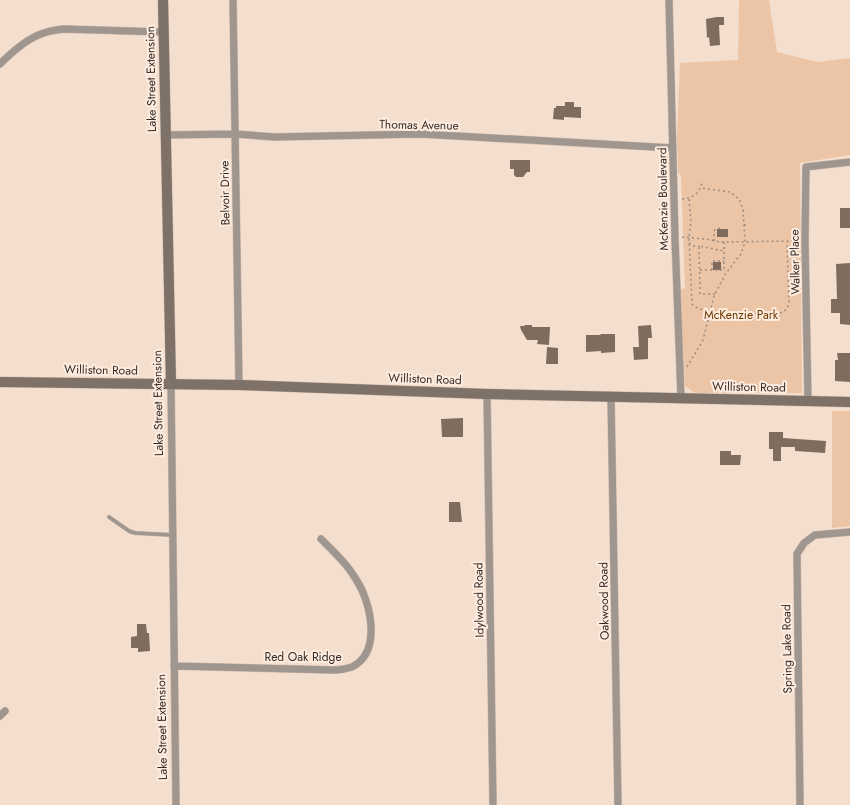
<svg xmlns="http://www.w3.org/2000/svg" width="850" height="805" font-family="Jost,sans-serif">
<rect width="100%" height="100%" fill="#f4dece"/>
<path fill="#ecc5a6" d="M 739,0 L 769,0 L 777,52 L 817,62 L 850,58 L 850,155 L 800,163 L 802,393 L 695,393 L 685,386 L 680,290 L 685,288 L 681,176 L 678,172 L 677,137 L 680,63 L 738,60 Z
M 832,411 L 850,411 L 850,526 L 832,528 Z"/>
<path fill="#7f6c5e" d="M 717,17 L 724,17 L 724,25 L 719,25 L 720,45 L 710,46 L 709,37 L 707,38 L 706,19 Z
M 565,102 L 574,102 L 574,107 L 581,107 L 581,118 L 564,117 L 564,120 L 553,119 L 554,108 L 556,108 L 556,106 L 565,106 Z
M 510,160 L 530,160 L 530,172 L 527,172 L 523,177 L 516,177 L 514,175 L 514,169 L 510,169 Z
M 840,208 L 850,208 L 850,228 L 840,228 Z
M 717,229 L 728,229 L 728,237 L 717,237 Z
M 713,262 L 721,262 L 721,270 L 713,270 Z
M 850,263 L 850,325 L 840,324 L 840,313 L 831,313 L 831,299 L 837,299 L 836,264 Z
M 524,325 L 532,325 L 532,327 L 550,327 L 549,345 L 537,344 L 538,340 L 527,340 L 521,330 L 520,326 L 525,326 Z
M 651,325 L 652,338 L 648,338 L 648,359 L 634,360 L 633,347 L 639,347 L 638,326 Z
M 601,334 L 615,334 L 615,352 L 601,353 L 601,351 L 586,352 L 586,335 L 600,335 Z
M 547,347 L 558,348 L 558,364 L 546,364 Z
M 837,353 L 850,353 L 850,382 L 835,381 L 835,360 L 838,360 Z
M 463,418 L 463,437 L 442,437 L 441,419 Z
M 769,432 L 783,432 L 783,438 L 826,441 L 825,453 L 795,451 L 795,447 L 781,447 L 781,461 L 773,461 L 773,449 L 769,449 Z
M 720,451 L 731,451 L 731,455 L 741,455 L 740,465 L 720,465 Z
M 449,502 L 460,502 L 462,522 L 449,522 Z
M 137,624 L 146,624 L 147,633 L 149,633 L 150,651 L 138,652 L 138,648 L 131,648 L 131,637 L 137,636 Z"/>
<g fill="none" stroke-linecap="round" stroke-linejoin="round">
<g stroke="#cebaac" stroke-width="4.5">
<path id="lane" d="M 109,517 L 129,531 L 135,533 L 172,535"/>
</g>
<g stroke="#cebaac" stroke-width="8">
<path id="street" d="M 233,0 L 239,385
M 669,0 L 675,238 L 681,398
M 0,64 C 10,54 27,39 41,34 C 48,31 55,30 63,29 L 163,32
M 165,135 L 235,134 L 275,137 L 420,134 L 673,148
M 171,384 L 176,805
M 487,394 L 493,805
M 611,397 L 618,805
M 808,401 L 805,241 L 806,167 L 850,162
M 174,666 L 334,670 C 340,670 346,669 352,667 C 382,652 371,603 357,581 C 348,565 334,552 321,539
M 0,716 L 5,711
M 800,805 L 797,554 L 804,543 L 815,535 L 850,532"/>
</g>
<g stroke="#cebaac" stroke-width="11">
<path id="secondary" d="M 163,0 L 171,384
M 0,382 L 239,385 L 487,394 L 850,402"/>
</g>
<path stroke="#9b8b80" stroke-width="1.5" stroke-dasharray="2 3" stroke-linecap="butt" d="M 682,199 C 693,198 700,193 702,182
M 689,199 L 691,222 L 689,237 L 692,304 C 702,317 762,313 780,313 C 786,311 788,308 789,302 L 787,242
M 744,225 L 748,225
M 682,237 L 705,239 L 720,242 L 797,241
M 714,241 L 714,231 L 716,229 L 722,228
M 724,242 L 724,270 L 725,272
M 689,243 L 693,246 L 699,246
M 700,270 L 724,270
M 712,270 L 712,261 L 724,261
M 715,294 L 700,294 L 699,246 L 724,251
M 687,367 L 703,340 L 714,296 L 726,273 L 741,254 L 745,242 L 743,209 L 739,199 L 730,192 L 701,188"/>
<use href="#lane" stroke="#9f968f" stroke-width="3.5"/>
<use href="#street" stroke="#9f968f" stroke-width="7"/>
<use href="#secondary" stroke="#7e7167" stroke-width="10"/>
</g>
<g text-anchor="middle" dominant-baseline="central" stroke-width="4" stroke-linejoin="round" paint-order="stroke">
<g font-size="12" fill="#342b25" stroke="#feecdf">
<text transform="translate(151 79) rotate(-91)">Lake Street Extension</text>
<text transform="translate(419 125) rotate(1)">Thomas Avenue</text>
<text transform="translate(225 193) rotate(-91)">Belvoir Drive</text>
<text transform="translate(663 199) rotate(-91)">McKenzie Boulevard</text>
<text transform="translate(795 262) rotate(-91)">Walker Place</text>
<text transform="translate(101 370) rotate(1)">Williston Road</text>
<text transform="translate(425 379) rotate(2)">Williston Road</text>
<text transform="translate(749 387) rotate(1)">Williston Road</text>
<text transform="translate(158 403) rotate(-91)">Lake Street Extension</text>
<text transform="translate(479 600) rotate(-91)">Idylwood Road</text>
<text transform="translate(604 601) rotate(-91)">Oakwood Road</text>
<text transform="translate(787 649) rotate(-91)">Spring Lake Road</text>
<text x="303" y="657">Red Oak Ridge</text>
<text transform="translate(162 727) rotate(-91)">Lake Street Extension</text>
</g>
<g font-size="12" fill="#6b3800" stroke="#feecdf">
<text x="741" y="315">McKenzie Park</text>
</g>
</g>
</svg>
